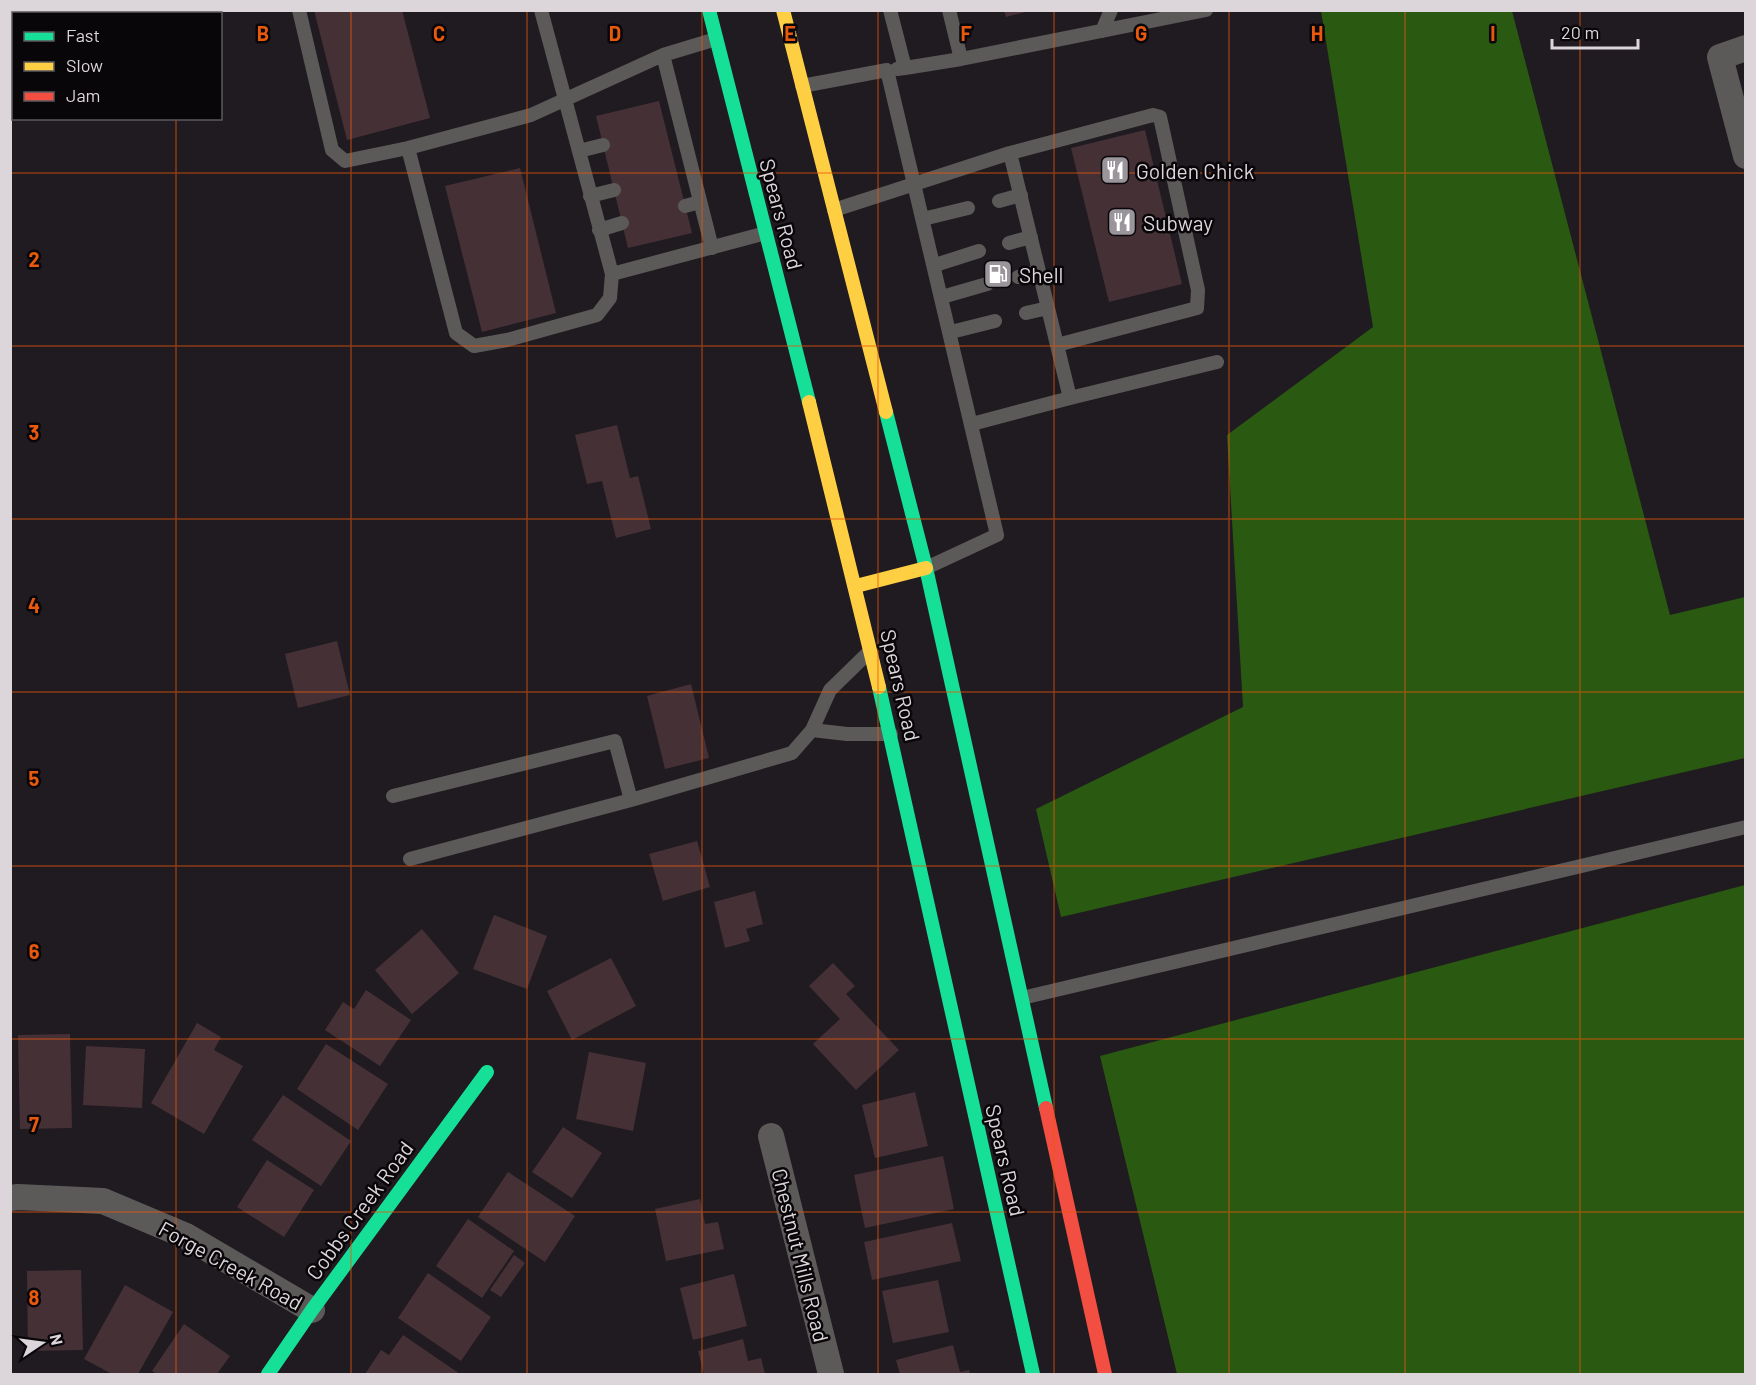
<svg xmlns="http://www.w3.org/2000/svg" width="1756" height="1385" font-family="Barlow,sans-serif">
<rect width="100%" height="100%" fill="#201b20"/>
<path fill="#2a5911" d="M 1321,11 L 1512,11 L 1670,615 L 1745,597 L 1745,758 L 1061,917 L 1036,809 L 1243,707 L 1227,435 L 1373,327 Z
M 1745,885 L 1745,1374 L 1177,1374 L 1100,1056 Z"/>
<path fill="#453135" d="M 314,10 L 402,10 L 430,118 L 347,140 Z
M 1004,10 L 1028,10 L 1029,11 L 1006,17 Z
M 659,101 L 692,233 L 628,248 L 596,116 Z
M 1145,130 L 1182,284 L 1109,302 L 1071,148 Z
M 520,168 L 556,313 L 482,332 L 445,186 Z
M 617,425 L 630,478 L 638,476 L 651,529 L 616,538 L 602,481 L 587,484 L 575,435 Z
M 337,641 L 350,695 L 298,708 L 285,654 Z
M 691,684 L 709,758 L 665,769 L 647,696 Z
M 697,841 L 710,887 L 663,901 L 649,854 Z
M 755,891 L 763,924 L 746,929 L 750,941 L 725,948 L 714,902 Z
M 494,915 L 547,936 L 527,989 L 473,969 Z
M 422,929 L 459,973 L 412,1014 L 375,970 Z
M 611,958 L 636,1006 L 572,1040 L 547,991 Z
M 833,963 L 855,986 L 846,994 L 899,1050 L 856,1090 L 813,1044 L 840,1019 L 809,986 Z
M 366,990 L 411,1020 L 380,1066 L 325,1030 L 343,1002 L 354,1009 Z
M 197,1023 L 221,1037 L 214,1050 L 243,1066 L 204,1134 L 151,1103 Z
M 70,1034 L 72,1128 L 20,1129 L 18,1035 Z
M 326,1044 L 388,1084 L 358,1130 L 297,1089 Z
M 86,1046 L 145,1049 L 142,1108 L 83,1105 Z
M 589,1052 L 646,1063 L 633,1131 L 576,1119 Z
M 915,1092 L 928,1146 L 875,1158 L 862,1105 Z
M 283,1095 L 351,1141 L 321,1186 L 252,1140 Z
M 563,1127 L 602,1153 L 572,1198 L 532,1172 Z
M 943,1156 L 954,1209 L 865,1228 L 854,1175 Z
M 267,1160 L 314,1190 L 284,1237 L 237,1207 Z
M 508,1172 L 575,1216 L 545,1262 L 478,1217 Z
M 700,1199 L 705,1224 L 718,1222 L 724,1249 L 666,1261 L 655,1209 Z
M 468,1219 L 514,1251 L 482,1298 L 436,1266 Z
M 952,1223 L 961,1261 L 872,1280 L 864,1242 Z
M 514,1255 L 525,1263 L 501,1297 L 490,1290 Z
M 81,1270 L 83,1350 L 28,1351 L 27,1271 Z
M 428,1273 L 491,1317 L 461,1361 L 398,1318 Z
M 734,1274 L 747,1326 L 693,1340 L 680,1288 Z
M 938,1280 L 949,1332 L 893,1343 L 882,1291 Z
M 125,1285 L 173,1312 L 138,1374 L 112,1374 L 84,1359 Z
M 184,1324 L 230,1356 L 217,1374 L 157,1374 L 152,1371 Z
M 403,1335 L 460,1374 L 365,1374 L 381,1350 L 389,1355 Z
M 743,1339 L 748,1361 L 761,1358 L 765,1374 L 704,1374 L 698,1351 Z
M 953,1345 L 960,1372 L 969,1370 L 970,1374 L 900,1374 L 896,1360 Z"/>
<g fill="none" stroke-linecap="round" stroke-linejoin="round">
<path stroke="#5c5a59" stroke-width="14" d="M 299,10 L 332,150 L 345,161 L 408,148 L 456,333 L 474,346 L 507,340 L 597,315 L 610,298 L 612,274 L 541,10
M 890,10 L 905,68 L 897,69
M 1102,31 L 1111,10
M 663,55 L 712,248
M 961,59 L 1206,10
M 905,68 L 961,59 L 949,10
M 802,86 L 887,70 L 997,535 L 926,568
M 408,148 L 531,115 L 663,55 L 716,39
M 579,151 L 603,145
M 1010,153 L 1153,115 L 1160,117 L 1198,290 L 1197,308 L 1057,345
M 590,196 L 614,190
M 999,201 L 1021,195
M 685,206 L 700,202
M 834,210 L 1010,153 L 1070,398 L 972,424
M 923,219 L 968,208
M 599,230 L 622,223
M 1009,243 L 1031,237
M 935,265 L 979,251
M 612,274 L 766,233
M 1018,277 L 1039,271
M 942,297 L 987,284
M 1026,313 L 1048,308
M 951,332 L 995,321
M 1070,398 L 1217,362
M 812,730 L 847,734 L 891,734
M 393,796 L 615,741 L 631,800
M 410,859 L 631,800 L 792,753 L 812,730 L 830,690 L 869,652
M 1022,998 L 1746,827"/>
<path stroke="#5c5a59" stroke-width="26" d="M 1746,48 L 1720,57 L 1746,156
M 771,1136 L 831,1374
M 10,1198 L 18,1197 L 103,1201 L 186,1236 L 312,1310"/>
<path stroke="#16e098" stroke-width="14" d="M 709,10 L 809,402
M 886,412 L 926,568 L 1046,1108
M 879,687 L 1033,1374
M 268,1374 L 312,1310 L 487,1072"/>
<path stroke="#ffcf43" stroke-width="14" d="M 783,10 L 886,412
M 809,402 L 879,687
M 856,586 L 926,568"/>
<path stroke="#f24e42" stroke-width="14" d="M 1046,1108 L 1105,1374"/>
</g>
<path fill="none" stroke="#e8590c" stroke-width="1.5" stroke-opacity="0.55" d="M 176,10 L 176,14M 351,10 L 351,1374M 527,10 L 527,1374M 702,10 L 702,1374M 878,10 L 878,1374M 1054,10 L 1054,1374M 1229,10 L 1229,1374M 1405,10 L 1405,1374M 1580,10 L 1580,1374M 176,118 L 176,1374M 10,173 L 1746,173M 10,346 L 1746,346M 10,519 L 1746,519M 10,692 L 1746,692M 10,866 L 1746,866M 10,1039 L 1746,1039M 10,1212 L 1746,1212"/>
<defs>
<g id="restaurant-square" transform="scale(1.5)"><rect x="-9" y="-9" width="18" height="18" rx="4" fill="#9a959a" stroke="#090609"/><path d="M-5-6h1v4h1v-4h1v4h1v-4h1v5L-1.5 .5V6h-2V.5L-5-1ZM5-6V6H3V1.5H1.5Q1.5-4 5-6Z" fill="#fff"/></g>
<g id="fuel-square" transform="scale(1.5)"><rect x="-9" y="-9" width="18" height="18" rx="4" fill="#9a959a" stroke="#090609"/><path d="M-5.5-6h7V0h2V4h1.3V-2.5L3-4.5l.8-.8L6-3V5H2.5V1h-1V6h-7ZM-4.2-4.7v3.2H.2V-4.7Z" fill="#fff"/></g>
</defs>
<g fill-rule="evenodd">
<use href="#restaurant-square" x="1115" y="170"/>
<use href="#restaurant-square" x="1122" y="222"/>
<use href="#fuel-square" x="998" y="274"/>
</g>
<g text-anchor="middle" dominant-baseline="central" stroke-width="5" stroke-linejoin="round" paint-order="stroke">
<g font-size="21" fill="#dcd6db" stroke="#090609" text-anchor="start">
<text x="1136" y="170">Golden Chick</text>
<text x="1143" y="222">Subway</text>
<text x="1019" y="274">Shell</text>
</g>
<g font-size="21" fill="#dcd6db" stroke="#090609">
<text transform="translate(782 214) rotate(75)">Spears Road</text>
<text transform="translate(901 685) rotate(77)">Spears Road</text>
<text transform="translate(1006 1160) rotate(77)">Spears Road</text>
<text transform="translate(359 1210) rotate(-54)">Cobbs Creek Road</text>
<text transform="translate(801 1255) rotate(76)">Chestnut Mills Road</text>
<text transform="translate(231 1265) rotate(29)">Forge Creek Road</text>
</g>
</g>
<g font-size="20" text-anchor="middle" font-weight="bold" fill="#e8590c" stroke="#090609" stroke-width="5" stroke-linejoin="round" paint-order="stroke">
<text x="263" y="41">B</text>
<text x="439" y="41">C</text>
<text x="615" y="41">D</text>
<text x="790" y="41">E</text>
<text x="966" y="41">F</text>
<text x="1141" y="41">G</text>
<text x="1317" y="41">H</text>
<text x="1493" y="41">I</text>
<text x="34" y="267">2</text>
<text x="34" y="440">3</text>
<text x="34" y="613">4</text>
<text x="34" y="786">5</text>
<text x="34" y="959">6</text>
<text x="34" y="1132">7</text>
<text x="34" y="1305">8</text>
</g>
<rect width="1756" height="1385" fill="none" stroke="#dcd6db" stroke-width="24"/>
<rect x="12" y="12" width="210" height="108" fill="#090609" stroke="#5d595d" stroke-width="1.5"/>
<rect x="24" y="32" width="30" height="9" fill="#16e098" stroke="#5d595d" stroke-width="1.5"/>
<text x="66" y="42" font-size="18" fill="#dcd6db">Fast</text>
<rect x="24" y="62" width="30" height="9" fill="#ffcf43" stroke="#5d595d" stroke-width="1.5"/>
<text x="66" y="72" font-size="18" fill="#dcd6db">Slow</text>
<rect x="24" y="92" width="30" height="9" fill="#f24e42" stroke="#5d595d" stroke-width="1.5"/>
<text x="66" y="102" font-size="18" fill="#dcd6db">Jam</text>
<g transform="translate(42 1343) rotate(77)" stroke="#090609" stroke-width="4.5" paint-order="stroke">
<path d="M0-4.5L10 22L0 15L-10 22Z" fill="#dcd6db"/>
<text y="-9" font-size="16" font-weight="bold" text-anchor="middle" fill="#dcd6db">N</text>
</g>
<path d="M1552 39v9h86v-9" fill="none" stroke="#dcd6db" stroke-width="3"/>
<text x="1561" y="39" font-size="18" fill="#dcd6db" stroke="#090609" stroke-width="4.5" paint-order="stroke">20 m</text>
</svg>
